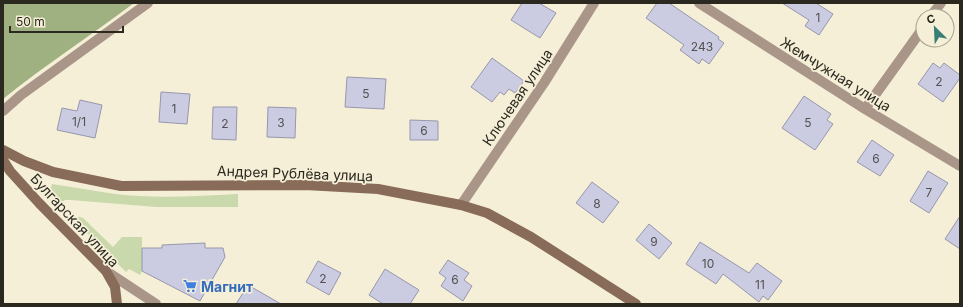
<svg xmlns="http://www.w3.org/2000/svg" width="963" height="307" font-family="Inter,sans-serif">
<rect width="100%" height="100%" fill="#f5efd7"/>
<path fill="#c9d9ac" d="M 52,184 C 73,187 94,191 115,194 C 156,199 197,196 238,194 L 238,207 L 156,207 L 71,200 L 65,200 L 60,203 C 53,196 49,193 52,184 Z
M 79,217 L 83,218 L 113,247 L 122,237 L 142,237 L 142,271 L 140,275 L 129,269 L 126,272 L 76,222 L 76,218 Z"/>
<path fill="#a0b181" d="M 3,3 L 134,3 C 90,36 45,65 3,99 Z"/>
<path fill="#cbcbe2" stroke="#9797ad" d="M 522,3 L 539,3 L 556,13 L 540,38 L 511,20 Z
M 657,3 L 669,3 L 719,37 L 718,39 L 724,43 L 709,64 L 702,59 L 699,64 L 680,50 L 684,45 L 646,18 Z
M 782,3 L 816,3 L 833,14 L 819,35 L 805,26 L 809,20 Z
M 492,58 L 524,81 L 515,93 L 509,89 L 504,95 L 500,92 L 492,102 L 471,87 Z
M 933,63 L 940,68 L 944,63 L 960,75 L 960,78 L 943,102 L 918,84 Z
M 347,77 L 386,79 L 384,109 L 345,107 Z
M 161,92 L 190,94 L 187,124 L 159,122 Z
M 804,96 L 831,114 L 827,120 L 833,124 L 815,150 L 782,128 Z
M 80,100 L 102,105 L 95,138 L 57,130 L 62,108 L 77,111 Z
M 213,107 L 237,107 L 236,140 L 212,139 Z
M 268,107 L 296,108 L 295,138 L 267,137 Z
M 410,120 L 438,121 L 438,140 L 410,140 Z
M 872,140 L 894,155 L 880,176 L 857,162 Z
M 928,171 L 948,183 L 929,213 L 910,201 Z
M 592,182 L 619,202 L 603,223 L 576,203 Z
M 960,216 L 960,249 L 945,239 Z
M 649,224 L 672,243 L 659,259 L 636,240 Z
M 700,242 L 749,273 L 757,263 L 782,281 L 768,300 L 763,296 L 759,302 L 723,274 L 716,284 L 686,264 Z
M 205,243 L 205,248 L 223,248 L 225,257 L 200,301 L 142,271 L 142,248 L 162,248 L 162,245 Z
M 448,260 L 469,273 L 464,280 L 472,286 L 463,301 L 441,286 L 446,278 L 439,273 Z
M 318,261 L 341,273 L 329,295 L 306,282 Z
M 385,269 L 419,290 L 410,304 L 383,304 L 369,295 Z
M 248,285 L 281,304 L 236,304 Z"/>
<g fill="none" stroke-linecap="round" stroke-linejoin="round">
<path stroke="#aa9689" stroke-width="10" d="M 699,3 L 865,109 L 960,166
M 931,16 L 941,3
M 865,109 L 923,28
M 3,111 L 21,95 L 148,3
M 461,205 L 544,83 L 594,3
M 106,271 L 156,304"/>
<path stroke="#886b59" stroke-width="10" d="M 3,150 L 24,161 L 53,172 L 121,186 L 305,185 L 378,189 L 461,205 L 487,213 L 531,237 L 636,304
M 3,160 L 10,171 L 39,203 L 106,271 L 115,287 L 117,304"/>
</g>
<defs>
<g id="supermarket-bare" transform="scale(1.08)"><path d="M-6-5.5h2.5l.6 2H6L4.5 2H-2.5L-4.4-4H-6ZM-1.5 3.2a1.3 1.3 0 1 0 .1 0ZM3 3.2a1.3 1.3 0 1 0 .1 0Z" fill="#3f7fe0" stroke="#f5efd7" stroke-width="2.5" paint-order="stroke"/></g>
</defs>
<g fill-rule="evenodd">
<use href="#supermarket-bare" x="190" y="286"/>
</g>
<g text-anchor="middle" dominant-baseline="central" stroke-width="3.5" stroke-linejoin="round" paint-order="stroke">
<g font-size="12" fill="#535150">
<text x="818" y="17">1</text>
<text x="702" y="46">243</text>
<text x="939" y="81">2</text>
<text x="366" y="93">5</text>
<text x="174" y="108">1</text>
<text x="79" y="121">1/1</text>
<text x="281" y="122">3</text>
<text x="808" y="122">5</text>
<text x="225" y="123">2</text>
<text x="424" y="130">6</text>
<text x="876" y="158">6</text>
<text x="929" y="192">7</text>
<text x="597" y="203">8</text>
<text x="654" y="241">9</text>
<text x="708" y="263">10</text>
<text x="323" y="278">2</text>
<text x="455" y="279">6</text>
<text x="760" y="284">11</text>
</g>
<g font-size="14" fill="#2b2820" stroke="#f5efd7">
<text transform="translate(836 74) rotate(32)">Жемчужная улица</text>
<text transform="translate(517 97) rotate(-56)">Ключевая улица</text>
<text transform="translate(295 173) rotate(2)">Андрея Рублёва улица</text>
<text transform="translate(75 220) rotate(47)">Булгарская улица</text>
</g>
<g font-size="14" font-weight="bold" fill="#366cbe" stroke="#f5efd7" text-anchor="start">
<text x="201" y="286">Магнит</text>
</g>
</g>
<rect width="963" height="307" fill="none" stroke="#2b2820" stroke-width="8"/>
<g transform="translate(935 28) rotate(336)"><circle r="19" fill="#f5efd7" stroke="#a49f8e"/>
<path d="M0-3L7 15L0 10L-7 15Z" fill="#397f76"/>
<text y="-6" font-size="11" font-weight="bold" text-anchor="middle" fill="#2b2820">С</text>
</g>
<path d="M10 26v6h113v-6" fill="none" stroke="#2b2820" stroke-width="2"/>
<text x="16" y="26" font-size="12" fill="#2b2820" stroke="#f5efd7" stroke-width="3" paint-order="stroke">50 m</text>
</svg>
